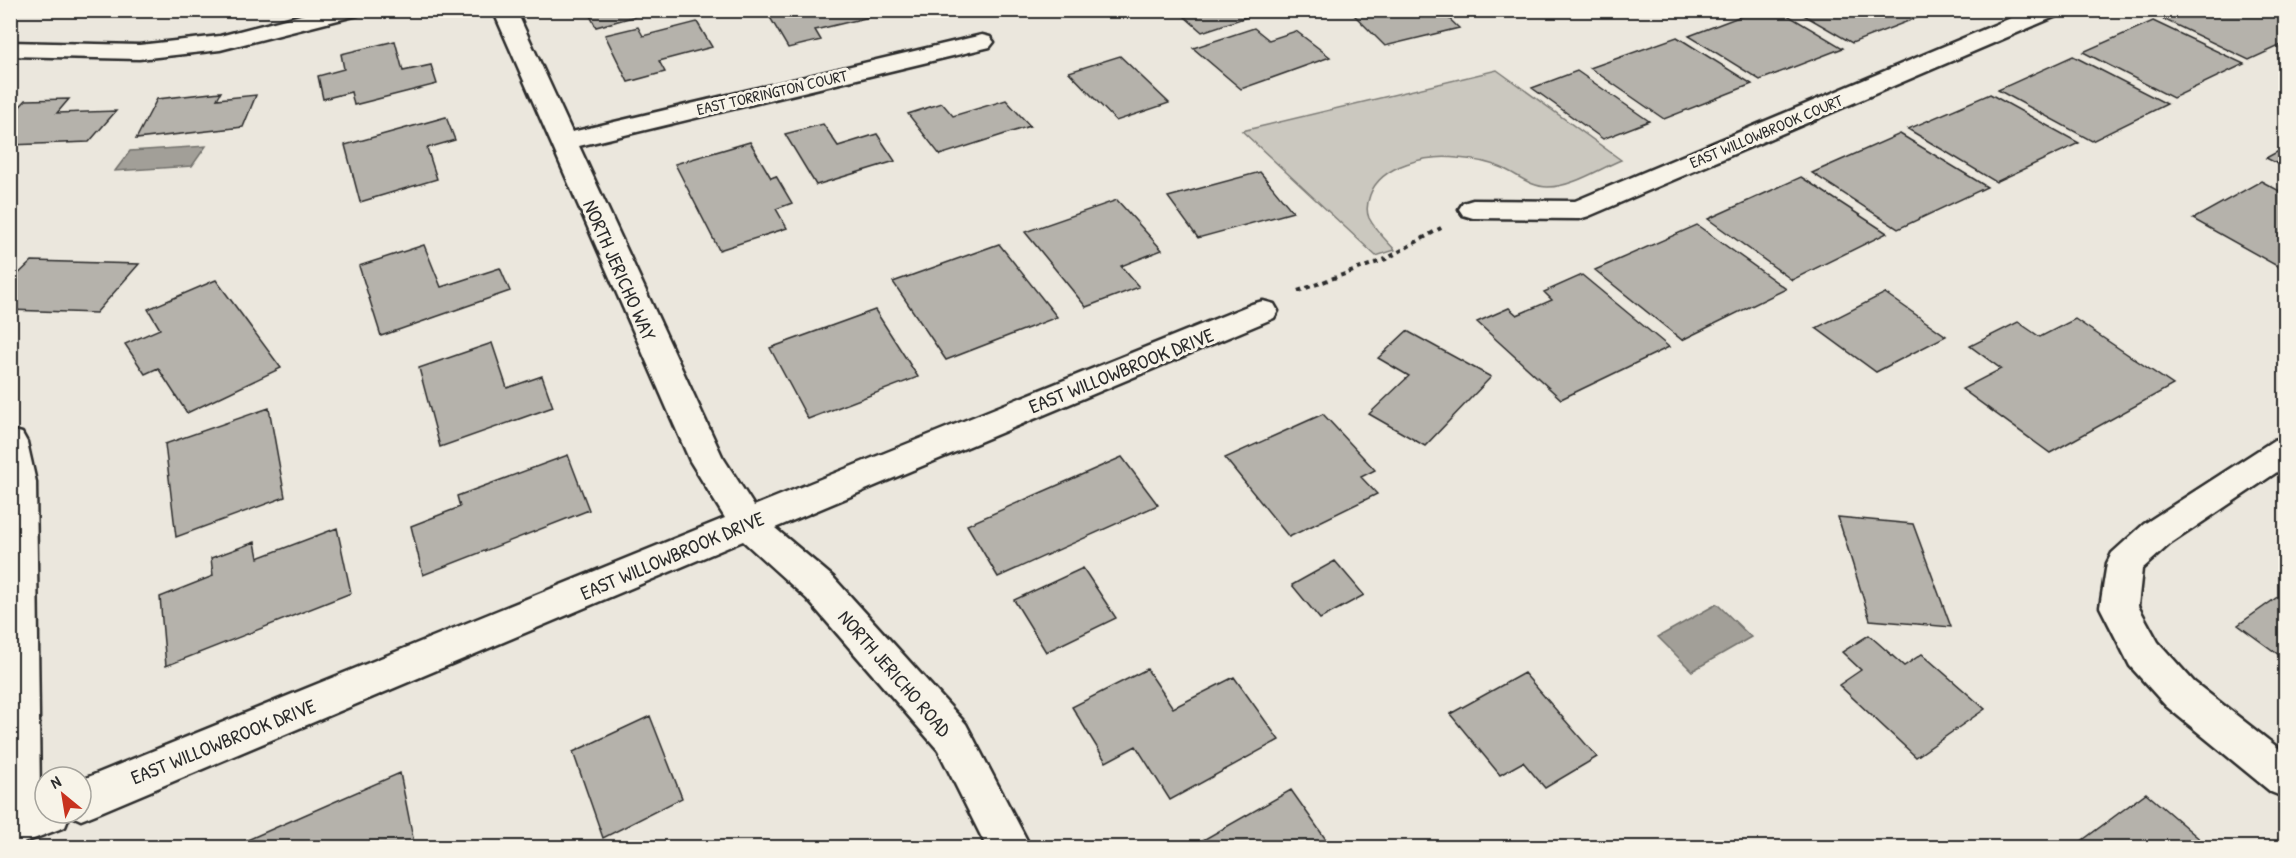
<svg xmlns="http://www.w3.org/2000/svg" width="2296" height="858" font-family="'Patrick Hand',sans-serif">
<rect width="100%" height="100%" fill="#ebe7dd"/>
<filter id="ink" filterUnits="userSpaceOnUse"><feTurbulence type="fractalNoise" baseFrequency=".0167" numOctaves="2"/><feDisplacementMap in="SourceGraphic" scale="12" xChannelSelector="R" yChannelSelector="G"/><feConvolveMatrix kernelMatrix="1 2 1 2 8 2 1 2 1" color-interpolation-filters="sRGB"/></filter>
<g filter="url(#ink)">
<path fill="#cbc8bf" stroke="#7b7a75" stroke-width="1.5" d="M 1497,70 L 1621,160 C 1599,169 1572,187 1548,187 C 1530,187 1517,174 1502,168 C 1488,162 1472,159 1457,158 C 1428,155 1381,164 1370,195 C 1367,203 1366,211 1369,218 C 1375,230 1386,240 1395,250 L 1376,256 L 1242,131 Z"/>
<path fill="#a29f98" stroke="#72716c" stroke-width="1.5" d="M 206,146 L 192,166 L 115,171 L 130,151 Z
M 1717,604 L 1751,637 L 1692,671 L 1658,637 Z"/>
<path fill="#b5b2ab" stroke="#2b2b2b" stroke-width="1.5" d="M 587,10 L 658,10 L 596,27 Z
M 782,10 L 875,10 L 878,15 L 815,30 L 821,40 L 788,48 L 768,14 Z
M 1177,10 L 1247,10 L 1253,15 L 1202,32 Z
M 1359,10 L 1440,10 L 1459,28 L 1385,46 L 1351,12 Z
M 1757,10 L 1779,10 L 1843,48 L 1760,80 L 1689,36 Z
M 1795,10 L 1925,10 L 1929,13 L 1852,43 Z
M 2175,10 L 2278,10 L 2286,14 L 2286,43 L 2249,60 L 2159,17 Z
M 2153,21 L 2244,64 L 2173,98 L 2083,52 Z
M 697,22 L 712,47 L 659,61 L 665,72 L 628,82 L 605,35 L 638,27 L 643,36 Z
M 1254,28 L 1269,40 L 1296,31 L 1330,57 L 1241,89 L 1193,48 Z
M 1677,37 L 1752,84 L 1664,119 L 1590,68 Z
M 395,41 L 403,71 L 431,65 L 437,84 L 354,105 L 351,92 L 323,99 L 318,76 L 344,69 L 341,54 Z
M 1120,56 L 1169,103 L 1116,121 L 1069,72 Z
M 2073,56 L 2167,104 L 2092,141 L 1998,90 Z
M 1577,71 L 1649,121 L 1603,139 L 1532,88 Z
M 221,92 L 217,99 L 256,95 L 243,127 L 136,139 L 157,99 Z
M 1990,94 L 2079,143 L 1996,182 L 1908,129 Z
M 69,99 L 57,113 L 116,111 L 89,142 L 10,145 L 10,117 L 26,100 Z
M 1006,100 L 1030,126 L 940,155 L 908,114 L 942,103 L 953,116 Z
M 446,117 L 455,140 L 427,148 L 437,179 L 360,202 L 345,145 Z
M 823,124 L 838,146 L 877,134 L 895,161 L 816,185 L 785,134 Z
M 1900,134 L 1987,187 L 1898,229 L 1812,173 Z
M 750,142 L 771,178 L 776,176 L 792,203 L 776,209 L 787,228 L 719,250 L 675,164 Z
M 2286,147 L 2286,168 L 2266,158 Z
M 1260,172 L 1293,212 L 1198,238 L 1168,197 Z
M 1801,177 L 1887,233 L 1792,280 L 1708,219 Z
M 2261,181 L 2283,193 L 2286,192 L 2286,271 L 2193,219 Z
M 1117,200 L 1162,250 L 1121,266 L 1139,287 L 1086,307 L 1025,232 Z
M 1697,225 L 1786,289 L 1682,340 L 1595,270 Z
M 999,244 L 1057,317 L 946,360 L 893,282 Z
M 424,245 L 441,287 L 500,268 L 510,291 L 381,336 L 359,266 Z
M 32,261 L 139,264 L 96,313 L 10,310 L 10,282 Z
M 1582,275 L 1669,347 L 1561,399 L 1477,322 L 1509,308 L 1517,315 L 1552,300 L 1544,292 Z
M 216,280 L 281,368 L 187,413 L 158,368 L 145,374 L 125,344 L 160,329 L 148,309 Z
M 1885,293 L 1946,336 L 1876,372 L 1816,328 Z
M 875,310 L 918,377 L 808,419 L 770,348 Z
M 2075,319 L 2173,385 L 2050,453 L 1962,389 L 2001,369 L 1970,346 L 2018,322 L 2040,337 Z
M 1407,331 L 1491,377 L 1425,446 L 1369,414 L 1409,376 L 1378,358 Z
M 492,343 L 507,388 L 542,376 L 553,407 L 440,447 L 419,368 Z
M 269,408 L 285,497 L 176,537 L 165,444 Z
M 1323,414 L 1375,470 L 1361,477 L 1377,494 L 1289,537 L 1225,458 Z
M 568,455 L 589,510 L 423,575 L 411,526 L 460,507 L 457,496 Z
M 1122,457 L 1158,505 L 998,577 L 967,525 Z
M 1838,517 L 1913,524 L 1951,627 L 1870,620 Z
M 337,528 L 351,593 L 166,666 L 160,597 L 213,576 L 211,558 L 255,542 L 258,558 Z
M 1335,561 L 1364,595 L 1320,619 L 1292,585 Z
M 1083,568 L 1116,618 L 1046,652 L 1014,600 Z
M 2286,591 L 2286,660 L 2238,625 Z
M 1869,635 L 1904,666 L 1922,654 L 1985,709 L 1916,757 L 1839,685 L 1861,670 L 1842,652 Z
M 1147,669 L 1173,708 L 1234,677 L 1279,740 L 1170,800 L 1136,746 L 1106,762 L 1072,707 Z
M 1524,673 L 1597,757 L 1545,788 L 1523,762 L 1500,775 L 1450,714 Z
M 650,716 L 682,798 L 603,838 L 573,752 Z
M 400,773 L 415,848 L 229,848 Z
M 1291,790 L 1332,848 L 1189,848 Z
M 2146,793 L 2210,848 L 2072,848 Z"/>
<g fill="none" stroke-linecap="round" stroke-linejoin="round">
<g stroke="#2b2b2b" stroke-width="5">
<path id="minor" d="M 320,10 L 361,10 L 358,15 L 220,50 L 139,59 L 10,56 L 10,42 L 139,45 L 220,36 Z
M 493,10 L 516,10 L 572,132 L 982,35 L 990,37 L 994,42 L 990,47 L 579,146 L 722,456 L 754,506 L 1252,304 L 1263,301 L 1274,304 L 1278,311 L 1274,318 L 775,528 L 833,577 L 966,724 L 1031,848 L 987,848 L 938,750 L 807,599 L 743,541 L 96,814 L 81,820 L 70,815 L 65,827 L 10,848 L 10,430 L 22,433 L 27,442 L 36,482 L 40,797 L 45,795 L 45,813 L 81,813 L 81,780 L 725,518 L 690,461 Z
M 2030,10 L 2062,10 L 2059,15 L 1589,216 L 1579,219 L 1473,218 L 1463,215 L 1459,209 L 1463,203 L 1473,200 L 1575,201 Z
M 2286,437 L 2286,466 L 2170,544 L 2142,569 L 2138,606 L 2158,642 L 2194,682 L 2286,754 L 2286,798 L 2271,792 L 2166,706 L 2130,666 L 2100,607 L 2107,563 L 2112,553 L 2144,524 L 2274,440 Z"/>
</g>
<path stroke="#2b2b2b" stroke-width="3" stroke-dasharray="4 4" stroke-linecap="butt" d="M 1438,230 L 1441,228"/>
<path stroke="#2b2b2b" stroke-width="4" stroke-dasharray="4.5 4.5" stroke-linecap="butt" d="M 1298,291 L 1386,259 L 1441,228"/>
<use href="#minor" fill="#f7f3e8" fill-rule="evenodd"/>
</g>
</g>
<g text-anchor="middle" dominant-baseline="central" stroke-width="6" stroke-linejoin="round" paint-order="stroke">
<g font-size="16" fill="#2b2b2b" stroke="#f7f3e8">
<text transform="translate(772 92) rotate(-13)">EAST TORRINGTON COURT</text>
<text transform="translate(1766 131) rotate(-23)">EAST WILLOWBROOK COURT</text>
</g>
<g font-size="20" fill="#2b2b2b" stroke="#f7f3e8">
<text transform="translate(620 270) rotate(66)">NORTH JERICHO WAY</text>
<text transform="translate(1121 370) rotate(-22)">EAST WILLOWBROOK DRIVE</text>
<text transform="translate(672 555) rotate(-23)">EAST WILLOWBROOK DRIVE</text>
<text transform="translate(895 673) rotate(49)">NORTH JERICHO ROAD</text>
<text transform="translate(223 741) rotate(-22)">EAST WILLOWBROOK DRIVE</text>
</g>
</g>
<rect width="2296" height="858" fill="none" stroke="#f7f3e8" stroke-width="36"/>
<rect x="18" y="18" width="2260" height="822" fill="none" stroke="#2b2b2b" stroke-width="2" filter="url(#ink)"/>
<g transform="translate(63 795) rotate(330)"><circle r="28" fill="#f7f3e8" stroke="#a5a39c" stroke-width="1.5"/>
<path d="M0-4.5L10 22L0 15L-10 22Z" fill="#c8321e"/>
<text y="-9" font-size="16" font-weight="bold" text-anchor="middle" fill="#2b2b2b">N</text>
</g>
</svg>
